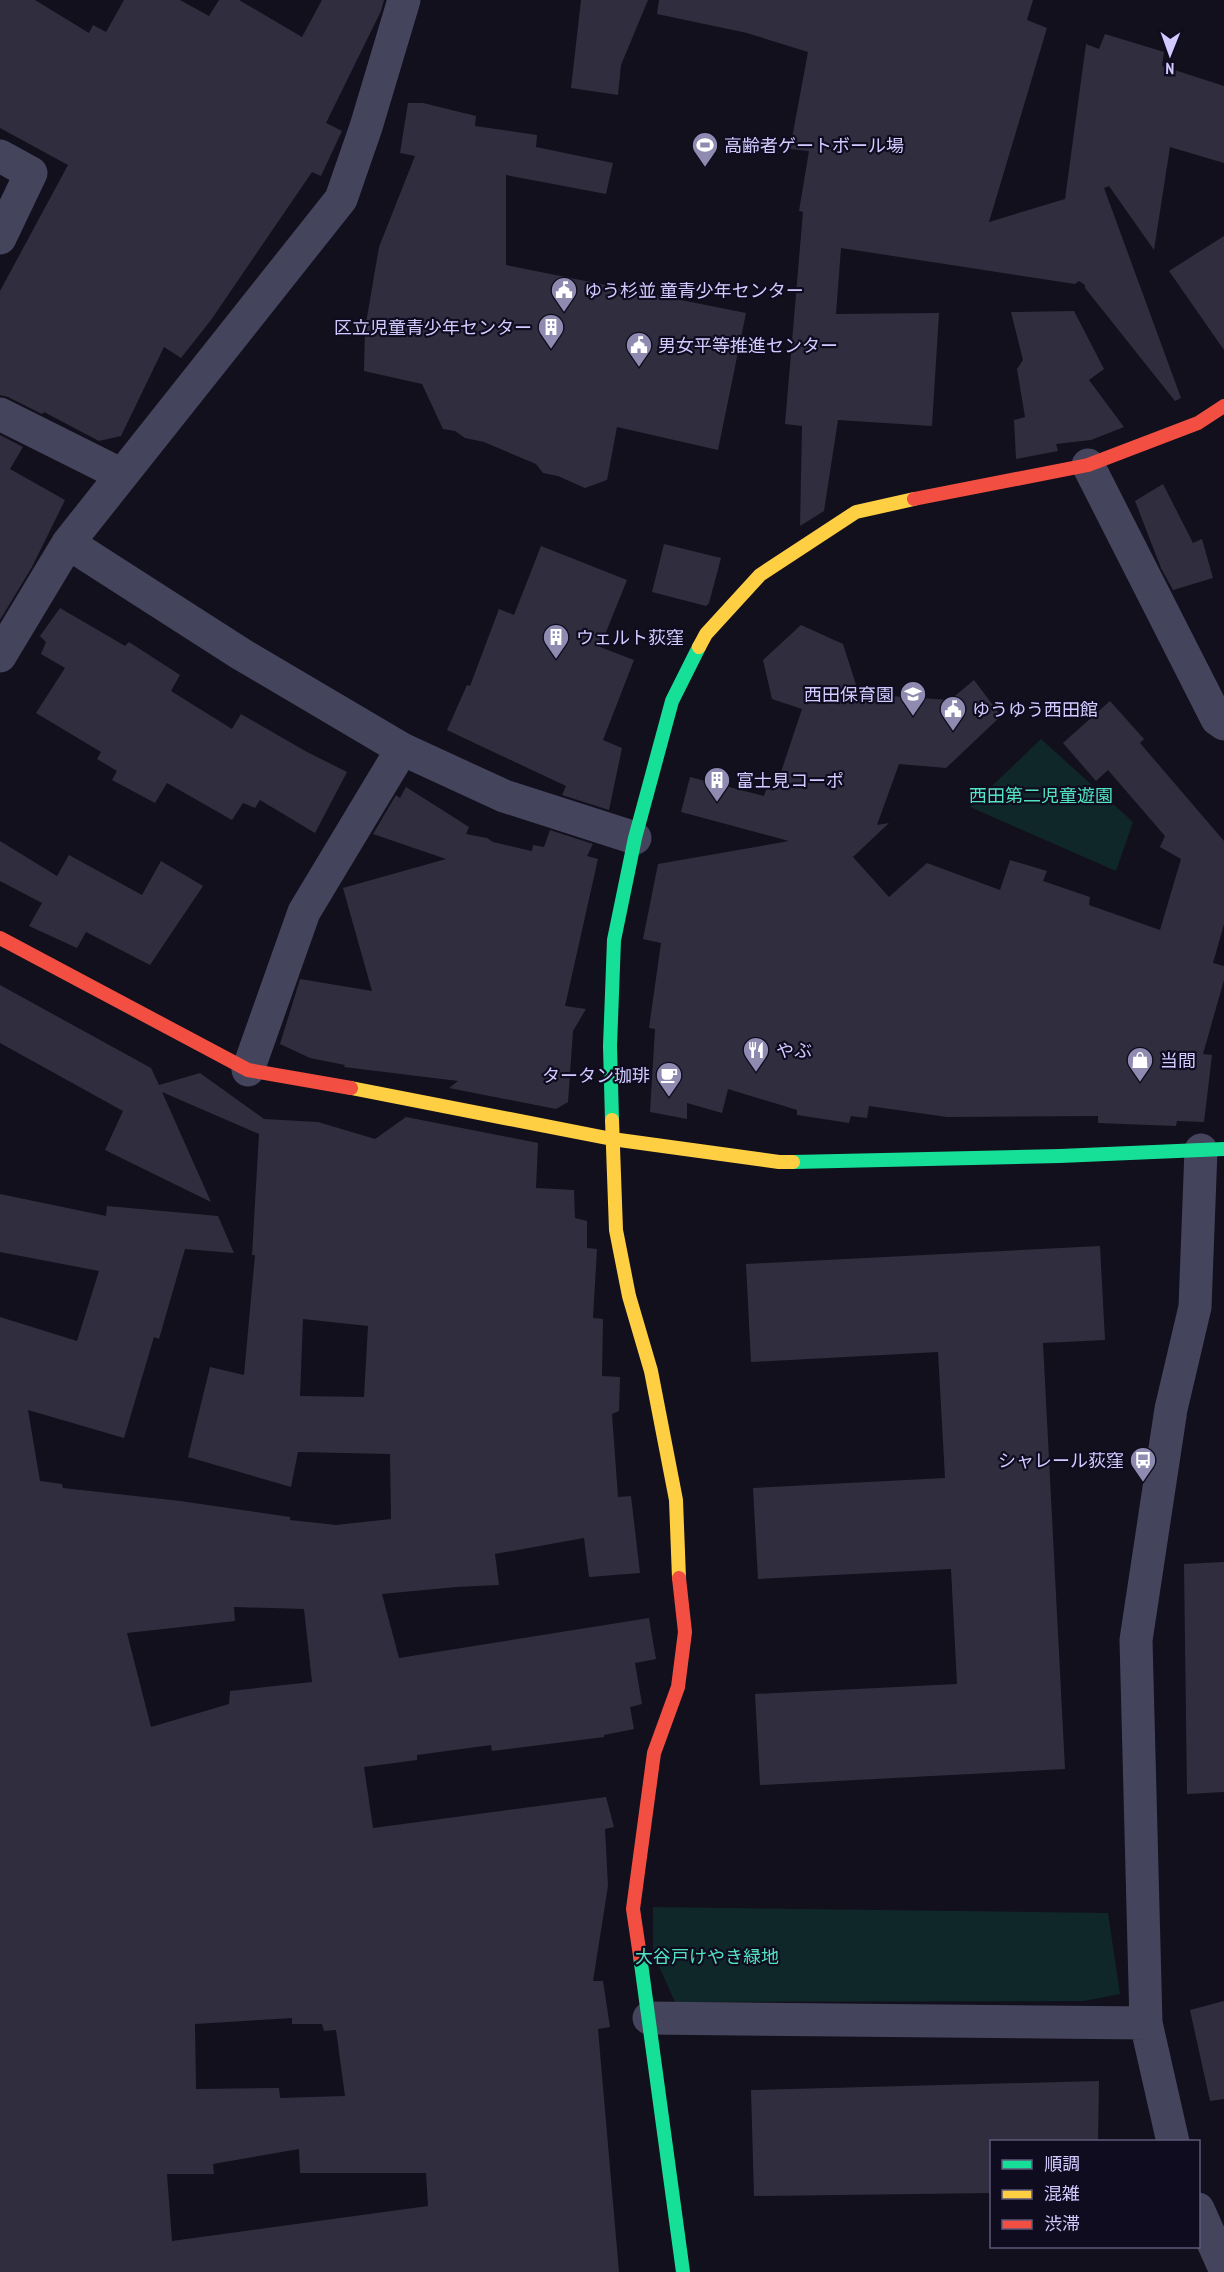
<svg xmlns="http://www.w3.org/2000/svg" width="1224" height="2272" font-family="'PT Sans Narrow','Noto Sans JP',sans-serif">
<rect width="100%" height="100%" fill="#12101c"/>
<path fill="#0f2728" d="M 1041,739 L 1133,822 L 1116,871 L 970,807 Z
M 653,1907 L 1108,1913 L 1120,1994 L 1084,2001 L 675,2002 L 653,1953 Z"/>
<path fill="#302e3e" fill-rule="evenodd" d="M 0,0 L 35,0 L 89,33 L 93,25 L 106,32 L 124,0 L 180,0 L 209,16 L 219,0 L 239,0 L 302,37 L 322,0 L 384,0 L 381,11 L 326,123 L 342,131 L 321,176 L 312,172 L 211,320 L 181,358 L 164,347 L 121,436 L 99,441 L 44,412 L 42,414 L 8,397 L 0,395 L 0,291 L 68,165 L 0,128 Z
M 581,0 L 648,0 L 621,65 L 618,95 L 571,88 Z
M 659,0 L 1033,0 L 1027,20 L 1047,28 L 989,222 L 1065,199 L 1086,44 L 1099,49 L 1105,34 L 1164,52 L 1162,66 L 1224,86 L 1224,163 L 1170,147 L 1154,250 L 1109,186 L 1104,188 L 1181,398 L 1175,401 L 1085,288 L 1085,285 L 1079,281 L 1075,284 L 841,248 L 836,314 L 939,313 L 932,426 L 838,420 L 824,511 L 800,526 L 802,426 L 785,424 L 803,212 L 799,211 L 809,151 L 790,149 L 808,52 L 747,33 L 657,14 Z
M 408,103 L 423,103 L 476,116 L 475,126 L 537,135 L 536,147 L 613,163 L 606,194 L 506,175 L 506,265 L 746,313 L 718,450 L 617,427 L 607,480 L 585,488 L 558,476 L 543,473 L 536,464 L 484,442 L 465,438 L 455,431 L 443,429 L 422,384 L 364,371 L 365,329 L 379,247 L 415,156 L 400,153 Z
M 1224,236 L 1224,350 L 1169,271 Z
M 1074,311 L 1104,369 L 1089,380 L 1124,427 L 1091,440 L 1056,444 L 1058,451 L 1016,459 L 1014,420 L 1025,417 L 1017,369 L 1023,360 L 1011,312 Z
M 0,435 L 23,447 L 10,469 L 65,500 L 32,567 L 0,620 Z
M 1163,484 L 1193,543 L 1202,539 L 1213,578 L 1173,590 L 1161,568 L 1135,501 Z
M 664,544 L 721,558 L 709,603 L 706,606 L 652,592 Z
M 541,546 L 627,580 L 600,647 L 634,660 L 603,740 L 622,748 L 609,810 L 562,795 L 566,786 L 447,730 L 467,685 L 470,686 L 499,609 L 514,615 Z
M 60,608 L 125,646 L 129,642 L 180,675 L 171,691 L 232,729 L 241,714 L 307,752 L 347,772 L 315,833 L 260,800 L 255,808 L 243,803 L 232,820 L 167,783 L 155,803 L 112,780 L 117,771 L 97,759 L 101,752 L 36,713 L 65,668 L 41,654 L 46,642 L 40,636 Z
M 801,625 L 843,644 L 859,694 L 950,700 L 974,680 L 1001,716 L 946,768 L 899,764 L 877,825 L 889,823 L 853,857 L 889,897 L 927,863 L 1000,890 L 1010,860 L 1047,871 L 1043,881 L 1090,897 L 1089,905 L 1160,930 L 1181,859 L 1160,847 L 1165,836 L 1108,770 L 1096,781 L 1063,743 L 1110,701 L 1144,739 L 1140,743 L 1224,841 L 1224,924 L 1213,963 L 1224,966 L 1224,980 L 1203,1054 L 1212,1055 L 1204,1122 L 1177,1121 L 1176,1126 L 1098,1123 L 1098,1116 L 947,1117 L 869,1106 L 867,1118 L 851,1116 L 849,1123 L 797,1115 L 797,1110 L 728,1089 L 722,1113 L 687,1103 L 687,1119 L 650,1112 L 655,1029 L 649,1028 L 661,943 L 643,939 L 658,864 L 789,841 L 681,812 L 690,777 L 764,796 L 767,787 L 775,790 L 802,709 L 772,699 L 763,660 Z
M 406,787 L 469,827 L 466,834 L 487,838 L 493,842 L 532,851 L 533,845 L 544,847 L 550,830 L 593,844 L 587,856 L 598,859 L 565,1006 L 586,1009 L 573,1031 L 568,1102 L 556,1109 L 449,1088 L 458,1081 L 344,1067 L 345,1065 L 310,1058 L 280,1044 L 300,979 L 372,991 L 343,888 L 446,859 L 373,834 L 396,795 L 400,798 Z
M 0,841 L 57,876 L 69,855 L 142,895 L 161,861 L 203,886 L 150,965 L 86,932 L 77,948 L 29,926 L 42,903 L 0,881 Z
M 0,985 L 151,1068 L 159,1085 L 200,1073 L 264,1119 L 318,1122 L 375,1139 L 406,1117 L 538,1143 L 536,1188 L 574,1190 L 575,1218 L 587,1221 L 587,1248 L 597,1249 L 593,1318 L 603,1319 L 602,1376 L 620,1377 L 619,1411 L 612,1414 L 618,1497 L 631,1496 L 640,1573 L 589,1577 L 584,1538 L 495,1554 L 499,1585 L 456,1587 L 382,1594 L 399,1658 L 649,1618 L 656,1659 L 635,1663 L 642,1704 L 630,1707 L 634,1729 L 604,1735 L 604,1737 L 492,1751 L 491,1745 L 417,1755 L 417,1760 L 364,1767 L 373,1828 L 606,1797 L 614,1827 L 605,1829 L 608,1886 L 593,1981 L 603,1981 L 610,2027 L 598,2029 L 619,2272 L 0,2272 L 0,1317 L 77,1341 L 99,1271 L 0,1252 L 0,1194 L 106,1216 L 107,1206 L 218,1216 L 234,1253 L 185,1249 L 159,1339 L 154,1337 L 124,1438 L 28,1410 L 40,1481 L 62,1484 L 63,1488 L 180,1501 L 290,1517 L 290,1520 L 336,1525 L 391,1519 L 390,1454 L 298,1452 L 291,1487 L 188,1457 L 210,1367 L 244,1375 L 255,1255 L 252,1255 L 259,1134 L 162,1092 L 211,1202 L 105,1150 L 123,1111 L 0,1043 ZM 303,1319 L 368,1326 L 364,1397 L 300,1396 ZM 234,1607 L 304,1609 L 312,1682 L 230,1691 L 229,1704 L 151,1727 L 127,1633 L 235,1621 ZM 292,2018 L 292,2024 L 322,2024 L 324,2031 L 336,2030 L 345,2096 L 280,2098 L 279,2088 L 196,2089 L 195,2024 ZM 299,2149 L 300,2173 L 426,2173 L 428,2206 L 172,2241 L 167,2174 L 214,2174 L 213,2164 Z
M 1100,1246 L 1105,1340 L 1043,1343 L 1065,1769 L 760,1785 L 755,1694 L 957,1684 L 951,1569 L 758,1579 L 753,1488 L 945,1478 L 938,1352 L 751,1362 L 746,1264 Z
M 1224,1562 L 1224,1792 L 1187,1794 L 1184,1564 Z
M 1224,2001 L 1224,2099 L 1210,2101 L 1190,2010 Z
M 1099,2081 L 1098,2142 L 992,2142 L 992,2193 L 754,2196 L 751,2090 Z"/>
<g fill="none" stroke-linecap="round" stroke-linejoin="round">
<path stroke="#45445d" stroke-width="33" d="M 0,156 L 31,173 L 0,238
M 0,414 L 122,475
M 1088,465 L 1217,719 L 1224,724
M 68,543 L 241,654 L 402,749 L 304,912 L 248,1070
M 0,656 L 68,543 L 341,199 L 366,127 L 404,0
M 402,749 L 504,796 L 635,838
M 649,2018 L 1146,2023
M 1173,2142 L 1146,2023 L 1136,1640 L 1171,1409 L 1195,1307 L 1201,1150
M 1198,2209 L 1224,2267"/>
<path stroke="#16e098" stroke-width="14" d="M 612,1120 L 610,1046 L 614,940 L 635,838 L 672,701 L 699,647
M 793,1162 L 1060,1156 L 1224,1149
M 640,1956 L 683,2272"/>
<path stroke="#ffcf43" stroke-width="14" d="M 699,647 L 706,634 L 760,575 L 856,512 L 914,499
M 351,1088 L 612,1139 L 779,1162 L 793,1162
M 612,1120 L 616,1230 L 629,1296 L 651,1371 L 676,1500 L 679,1578"/>
<path stroke="#f24e42" stroke-width="14" d="M 914,499 L 1088,465 L 1198,423 L 1224,406
M 0,938 L 248,1070 L 351,1088
M 640,1956 L 633,1909 L 654,1753 L 678,1687 L 685,1632 L 679,1578"/>
</g>
<defs>
<g id="stadium-pin" transform="scale(1.35)"><path d="M0 17L-7.5 6A9.5 9.5 0 1 1 7.5 6Z" fill="#8e8ab0" stroke="#0f0c20"/><path d="M0-5a6.5 5 0 1 0 0 10a6.5 5 0 1 0 0-10ZM-3.5-1.8h7v3.6h-7Z" fill="#fff"/></g>
<g id="civic-pin" transform="scale(1.35)"><path d="M0 17L-7.5 6A9.5 9.5 0 1 1 7.5 6Z" fill="#8e8ab0" stroke="#0f0c20"/><path d="M-.6-6.5H3V-4.5H.6V-3L4-1V1h2V6H-6V1h2V-1L-.6-3ZM-1.2 2.5V6h2.4V2.5Z" fill="#fff"/></g>
<g id="building-pin" transform="scale(1.35)"><path d="M0 17L-7.5 6A9.5 9.5 0 1 1 7.5 6Z" fill="#8e8ab0" stroke="#0f0c20"/><path d="M-4-6H4V6H1V3H-1V6H-4ZM-2.5-4.3h1.7v1.8h-1.7ZM.8-4.3h1.7v1.8H.8ZM-2.5-1h1.7V.8h-1.7ZM.8-1h1.7V.8H.8Z" fill="#fff"/></g>
<g id="school-pin" transform="scale(1.35)"><path d="M0 17L-7.5 6A9.5 9.5 0 1 1 7.5 6Z" fill="#8e8ab0" stroke="#0f0c20"/><path d="M0-5L7-2L0 1L-7-2ZM-4 1L0 2.5L4 1V4Q0 6-4 4Z" fill="#fff"/></g>
<g id="restaurant-pin" transform="scale(1.35)"><path d="M0 17L-7.5 6A9.5 9.5 0 1 1 7.5 6Z" fill="#8e8ab0" stroke="#0f0c20"/><path d="M-5-6h1v4h1v-4h1v4h1v-4h1v5L-1.5 .5V6h-2V.5L-5-1ZM5-6V6H3V1.5H1.5Q1.5-4 5-6Z" fill="#fff"/></g>
<g id="shop-pin" transform="scale(1.35)"><path d="M0 17L-7.5 6A9.5 9.5 0 1 1 7.5 6Z" fill="#8e8ab0" stroke="#0f0c20"/><path d="M-5-2.5h2.3a2.7 3.5 0 0 1 5.4 0H5L5.5 6h-11ZM-1.5-2.5h3a1.5 2.3 0 0 0-3 0Z" fill="#fff"/></g>
<g id="cafe-pin" transform="scale(1.35)"><path d="M0 17L-7.5 6A9.5 9.5 0 1 1 7.5 6Z" fill="#8e8ab0" stroke="#0f0c20"/><path d="M-5.5-4.5H6V0H3Q3 3.5 0 3.5H-2.5Q-5.5 3.5-5.5 0ZM3-3.2v2h1.7v-2ZM-6 4.5H4V6H-6Z" fill="#fff"/></g>
<g id="bus-pin" transform="scale(1.35)"><path d="M0 17L-7.5 6A9.5 9.5 0 1 1 7.5 6Z" fill="#8e8ab0" stroke="#0f0c20"/><path d="M-5-6H5V4H4V6H2V4H-2V6H-4V4H-5ZM-3.5-4V0h7V-4ZM-3.5 1.2v1.5H-2V1.2ZM2 1.2v1.5H3.5V1.2Z" fill="#fff"/></g>
</defs>
<g fill-rule="evenodd">
<use href="#stadium-pin" x="705" y="145"/>
<use href="#civic-pin" x="564" y="290"/>
<use href="#building-pin" x="551" y="327"/>
<use href="#civic-pin" x="639" y="345"/>
<use href="#building-pin" x="556" y="637"/>
<use href="#school-pin" x="913" y="694"/>
<use href="#civic-pin" x="953" y="709"/>
<use href="#building-pin" x="717" y="780"/>
<use href="#restaurant-pin" x="756" y="1050"/>
<use href="#shop-pin" x="1140" y="1060"/>
<use href="#cafe-pin" x="669" y="1075"/>
<use href="#bus-pin" x="1143" y="1460"/>
</g>
<g text-anchor="middle" dominant-baseline="central" stroke-width="4.5" stroke-linejoin="round" paint-order="stroke">
<g font-size="18" fill="#d1cbff" stroke="#0f0c20" text-anchor="start">
<text x="724" y="145">高齢者ゲートボール場</text>
<text x="584" y="290">ゆう杉並 童青少年センター</text>
<text x="532" y="327" text-anchor="end">区立児童青少年センター</text>
<text x="658" y="345">男女平等推進センター</text>
<text x="576" y="637">ウェルト荻窪</text>
<text x="894" y="694" text-anchor="end">西田保育園</text>
<text x="972" y="709">ゆうゆう西田館</text>
<text x="736" y="780">富士見コーポ</text>
<text x="776" y="1050">やぶ</text>
<text x="1160" y="1060">当間</text>
<text x="650" y="1075" text-anchor="end">タータン珈琲</text>
<text x="1124" y="1460" text-anchor="end">シャレール荻窪</text>
</g>
<g font-size="18" fill="#52e4c0" stroke="#0f0c20">
<text x="1041" y="795">西田第二児童遊園</text>
<text x="707" y="1956">大谷戸けやき緑地</text>
</g>
</g>
<rect x="990" y="2140" width="210" height="108" fill="#0f0c20" stroke="#5d5879" stroke-width="1.5"/>
<rect x="1002" y="2160" width="30" height="9" fill="#16e098" stroke="#5d5879" stroke-width="1.5"/>
<text x="1044" y="2170" font-size="18" fill="#d1cbff">順調</text>
<rect x="1002" y="2190" width="30" height="9" fill="#ffcf43" stroke="#5d5879" stroke-width="1.5"/>
<text x="1044" y="2200" font-size="18" fill="#d1cbff">混雑</text>
<rect x="1002" y="2220" width="30" height="9" fill="#f24e42" stroke="#5d5879" stroke-width="1.5"/>
<text x="1044" y="2230" font-size="18" fill="#d1cbff">渋滞</text>
<g transform="translate(1170 54) rotate(181)" stroke="#0f0c20" stroke-width="4.5" paint-order="stroke">
<path d="M0-4.5L10 22L0 15L-10 22Z" fill="#d1cbff"/>
<text y="-9" font-size="16" font-weight="bold" text-anchor="middle" fill="#d1cbff">N</text>
</g>
</svg>
